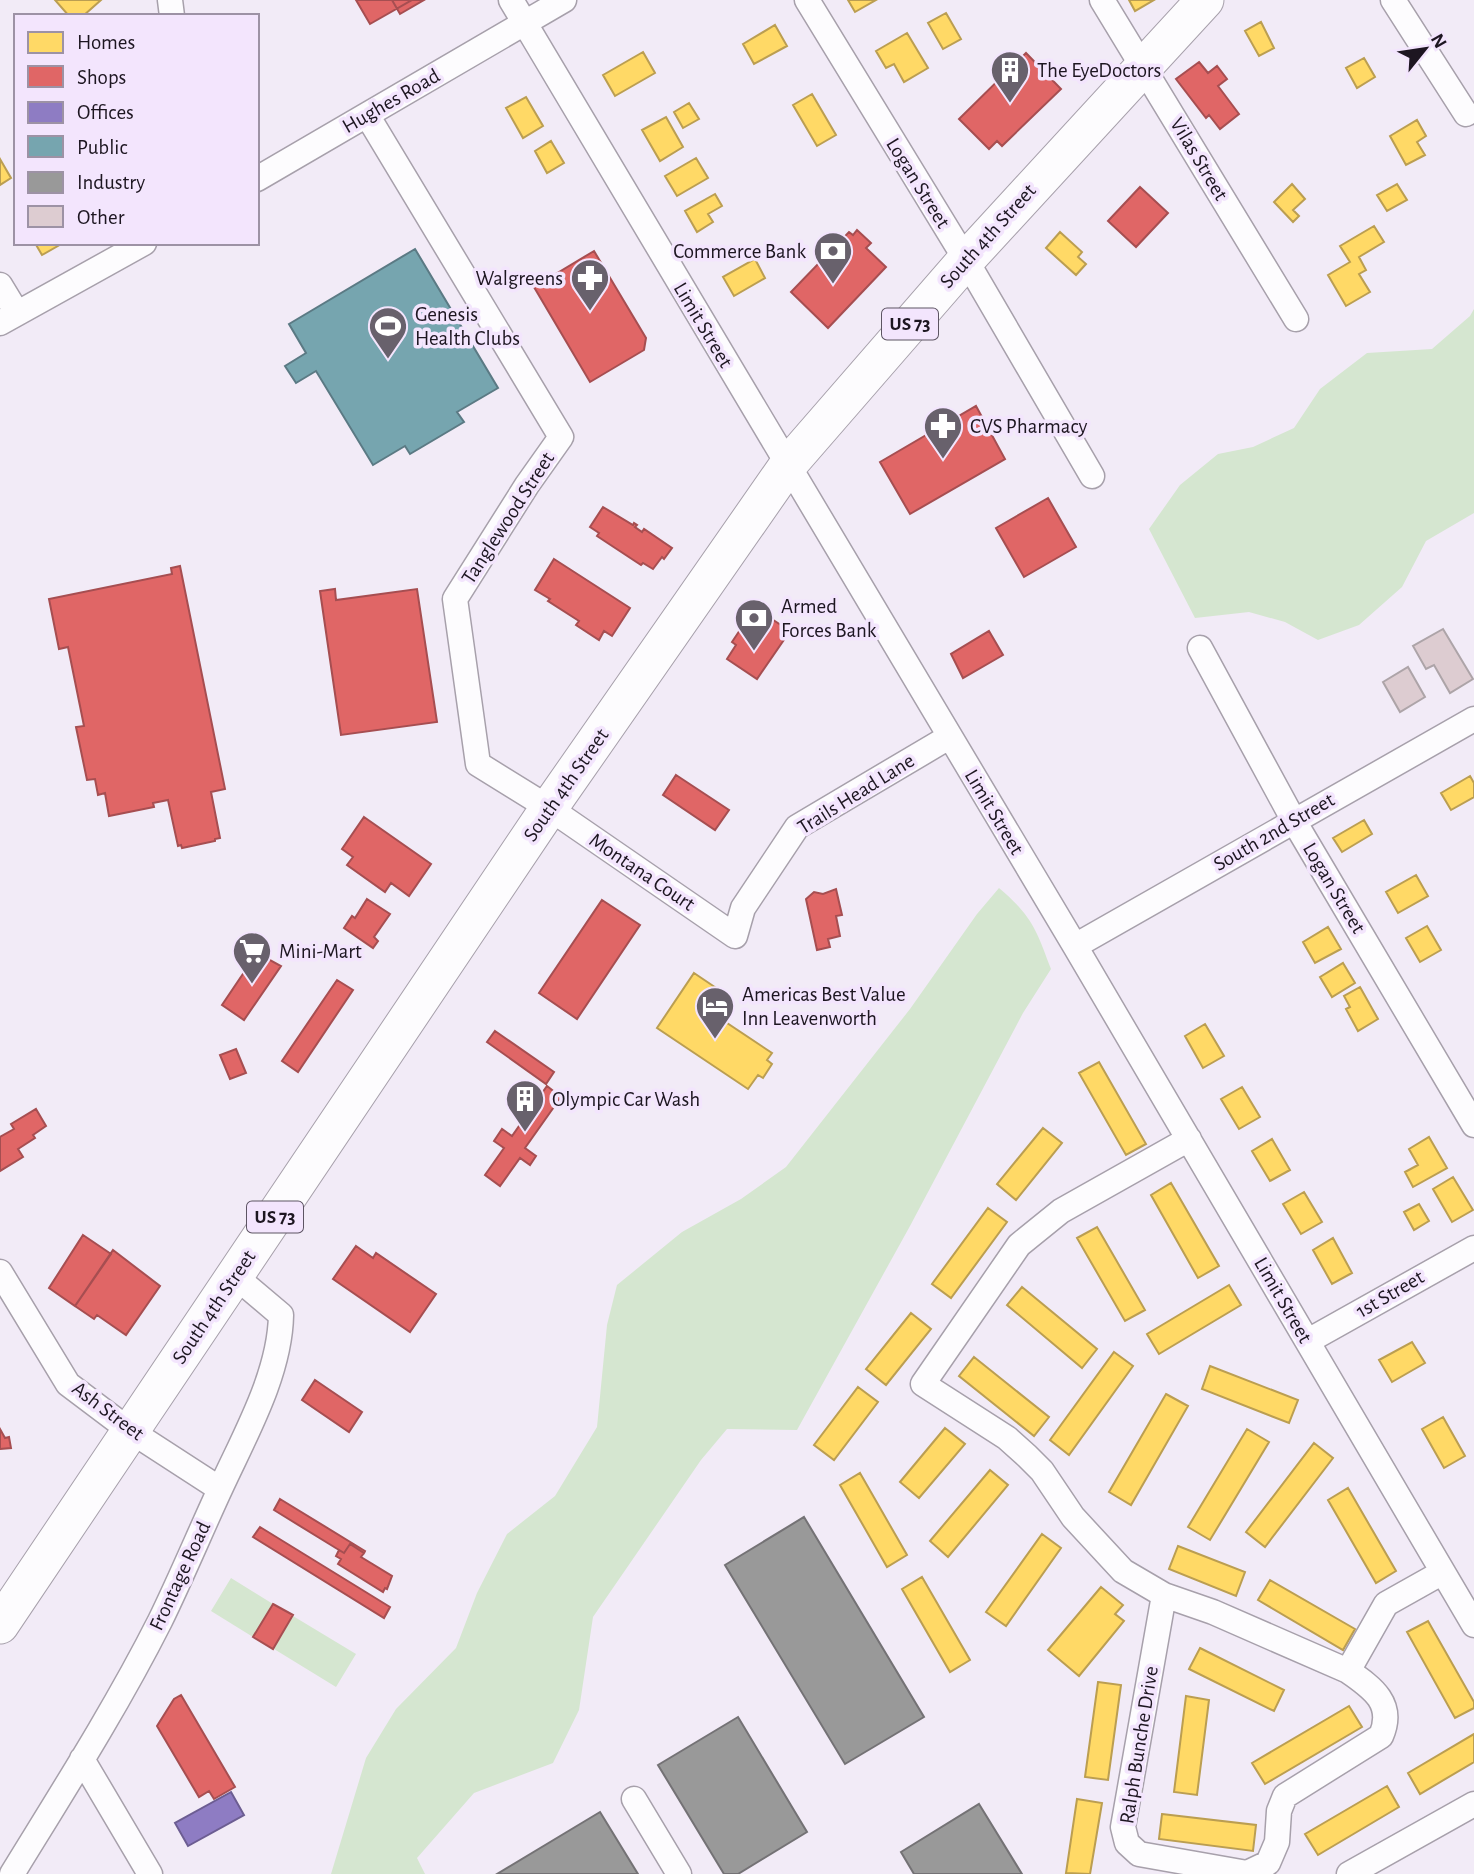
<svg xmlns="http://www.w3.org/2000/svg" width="1474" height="1874" font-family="'Alegreya Sans',sans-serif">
<rect width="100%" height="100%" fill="#f2ebf7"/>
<path fill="#d5e6d0" d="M 1474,309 L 1474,513 L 1426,541 L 1402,587 L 1359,625 L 1318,640 L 1285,622 L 1249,612 L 1195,618 L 1149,529 L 1180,485 L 1218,454 L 1253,447 L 1294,428 L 1320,389 L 1367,353 L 1432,349 L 1470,316 Z
M 999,888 C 1032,916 1036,929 1051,969 L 1023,1013 L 910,1226 L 797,1430 L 727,1429 L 701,1460 L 593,1617 L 579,1710 L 553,1763 L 474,1793 L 417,1858 L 425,1874 L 331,1874 L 366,1758 L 396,1709 L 456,1648 L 477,1593 L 507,1534 L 555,1496 L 597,1427 L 607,1325 L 617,1285 L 682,1232 L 741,1199 L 786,1167 L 910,1009 L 977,914 Z
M 231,1578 L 273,1604 L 253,1637 L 211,1611 Z
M 293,1616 L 356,1654 L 336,1687 L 274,1649 Z"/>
<path fill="#ffd966" stroke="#bb9e51" stroke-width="2" d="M 55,0 L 101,0 L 83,16 L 69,16 Z
M 848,0 L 876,0 L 855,12 Z
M 1129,0 L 1154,0 L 1135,11 Z
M 946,13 L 961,39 L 943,49 L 928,23 Z
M 1261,22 L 1274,48 L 1259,56 L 1245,31 Z
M 775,25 L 787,46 L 754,64 L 743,44 Z
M 907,33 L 928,68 L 904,82 L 894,64 L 886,68 L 876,51 Z
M 643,52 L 655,73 L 615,96 L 603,75 Z
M 1364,58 L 1375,77 L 1357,88 L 1346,68 Z
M 812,94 L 836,135 L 817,146 L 793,105 Z
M 526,97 L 543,126 L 523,138 L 506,108 Z
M 689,103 L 699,119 L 683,128 L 674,112 Z
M 666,117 L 683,147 L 660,161 L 642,130 Z
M 1417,120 L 1426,136 L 1417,142 L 1425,155 L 1406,165 L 1390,136 Z
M 551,141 L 564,163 L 547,173 L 535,151 Z
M 696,158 L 708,178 L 677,196 L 665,176 Z
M 0,159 L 11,178 L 0,185 Z
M 1292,184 L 1305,199 L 1293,210 L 1299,216 L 1293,222 L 1274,202 Z
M 1397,184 L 1407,200 L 1387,211 L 1377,195 Z
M 715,194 L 722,206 L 708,214 L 713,222 L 697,232 L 685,211 Z
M 1374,226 L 1384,242 L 1359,257 L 1366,270 L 1359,274 L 1370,292 L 1346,306 L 1328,275 L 1350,262 L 1340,246 Z
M 1060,232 L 1082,252 L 1078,257 L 1086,264 L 1076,275 L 1046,248 Z
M 35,243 L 63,243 L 42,255 Z
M 755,259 L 765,278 L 734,296 L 723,277 Z
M 1470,776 L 1474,783 L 1474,797 L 1451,810 L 1441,793 Z
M 1364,820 L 1372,834 L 1342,852 L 1333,838 Z
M 1416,875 L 1428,896 L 1398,913 L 1386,892 Z
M 1427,926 L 1441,950 L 1420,962 L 1406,938 Z
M 1328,927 L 1341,949 L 1315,963 L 1303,942 Z
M 1343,963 L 1355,983 L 1332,997 L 1320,977 Z
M 694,973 L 731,998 L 719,1016 L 710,1010 L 709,1011 L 772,1053 L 767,1060 L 772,1064 L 763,1078 L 758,1075 L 748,1089 L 657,1028 Z
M 1360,987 L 1378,1019 L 1358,1031 L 1346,1009 L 1350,1007 L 1344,996 Z
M 1205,1024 L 1224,1056 L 1203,1068 L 1185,1036 Z
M 1099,1062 L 1146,1144 L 1126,1155 L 1079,1073 Z
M 1242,1087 L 1260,1117 L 1239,1129 L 1221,1099 Z
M 1043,1128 L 1062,1143 L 1016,1200 L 997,1184 Z
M 1429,1137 L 1447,1168 L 1413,1187 L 1405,1172 L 1418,1165 L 1409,1149 Z
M 1272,1139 L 1290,1170 L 1270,1181 L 1252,1151 Z
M 1453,1177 L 1473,1210 L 1452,1222 L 1433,1189 Z
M 1171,1183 L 1219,1266 L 1198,1278 L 1151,1195 Z
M 1304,1192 L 1322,1222 L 1301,1234 L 1283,1204 Z
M 1419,1204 L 1429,1221 L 1414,1230 L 1404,1212 Z
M 988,1208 L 1007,1222 L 951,1298 L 932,1284 Z
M 1097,1227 L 1145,1310 L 1125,1321 L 1077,1238 Z
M 1333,1238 L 1352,1273 L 1332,1284 L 1313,1250 Z
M 1229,1285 L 1241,1305 L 1159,1354 L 1147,1334 Z
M 1022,1287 L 1097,1349 L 1082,1368 L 1007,1305 Z
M 911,1313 L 931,1329 L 886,1385 L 866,1369 Z
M 1412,1342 L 1425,1363 L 1392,1382 L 1379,1360 Z
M 1114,1352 L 1133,1366 L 1069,1455 L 1050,1440 Z
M 974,1357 L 1049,1417 L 1034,1436 L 959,1376 Z
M 1210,1366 L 1298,1400 L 1289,1423 L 1202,1389 Z
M 858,1387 L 878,1402 L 834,1460 L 814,1445 Z
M 1166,1394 L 1188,1406 L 1131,1505 L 1109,1492 Z
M 1443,1417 L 1465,1456 L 1444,1468 L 1422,1429 Z
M 945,1428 L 965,1444 L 919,1498 L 900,1482 Z
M 1247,1429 L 1269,1442 L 1210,1540 L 1188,1527 Z
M 1314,1443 L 1333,1458 L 1265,1547 L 1246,1532 Z
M 990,1470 L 1008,1485 L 948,1557 L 930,1541 Z
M 860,1473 L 907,1555 L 887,1567 L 840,1485 Z
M 1348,1488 L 1396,1571 L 1376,1583 L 1328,1500 Z
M 1042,1534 L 1061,1548 L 1006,1626 L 986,1612 Z
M 1178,1546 L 1245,1572 L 1236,1596 L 1169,1569 Z
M 922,1577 L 970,1660 L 950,1672 L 902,1589 Z
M 1270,1580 L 1355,1629 L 1343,1650 L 1258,1600 Z
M 1101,1587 L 1123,1605 L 1115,1614 L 1124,1621 L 1079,1676 L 1048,1650 Z
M 1428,1621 L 1474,1702 L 1474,1708 L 1455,1718 L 1407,1632 Z
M 1200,1648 L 1284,1690 L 1274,1711 L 1189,1669 Z
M 1098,1682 L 1121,1685 L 1108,1780 L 1085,1777 Z
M 1186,1696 L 1209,1700 L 1197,1795 L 1174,1792 Z
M 1349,1706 L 1362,1727 L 1265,1784 L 1252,1763 Z
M 1474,1734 L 1474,1762 L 1420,1794 L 1408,1773 Z
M 1387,1786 L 1399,1807 L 1318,1855 L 1305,1834 Z
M 1077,1799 L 1102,1803 L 1090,1874 L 1066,1873 Z
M 1162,1814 L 1256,1825 L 1253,1851 L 1159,1839 Z"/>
<path fill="#e06666" stroke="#a64e51" stroke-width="2" d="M 356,0 L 412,0 L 370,24 Z
M 392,0 L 424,0 L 400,14 Z
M 1026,53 L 1061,89 L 1002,146 L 997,141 L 989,149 L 959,119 Z
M 1199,62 L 1208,73 L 1217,66 L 1227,79 L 1218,86 L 1239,114 L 1220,129 L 1209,115 L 1206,118 L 1176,79 Z
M 1140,187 L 1168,213 L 1136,247 L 1108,221 Z
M 857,230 L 871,243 L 866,248 L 886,267 L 828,328 L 791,292 L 849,232 L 853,235 Z
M 594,251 L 646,338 L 644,350 L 590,382 L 534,287 Z
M 976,406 L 1005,459 L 910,514 L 880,462 Z
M 1048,498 L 1076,547 L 1024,577 L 996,528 Z
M 603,507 L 633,525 L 634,523 L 637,525 L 635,527 L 642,532 L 644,529 L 672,548 L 664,559 L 662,557 L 653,569 L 643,563 L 641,565 L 597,536 L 599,533 L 590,527 Z
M 554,559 L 630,608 L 612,636 L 604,631 L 599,640 L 576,625 L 579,621 L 548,601 L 550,599 L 535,590 Z
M 180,566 L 225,789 L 211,792 L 220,838 L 215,839 L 215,841 L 182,848 L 181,845 L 178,846 L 168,800 L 153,803 L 154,807 L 109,816 L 105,793 L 98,795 L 95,779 L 87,780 L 76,727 L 84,726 L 80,706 L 68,647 L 59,649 L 49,599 L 172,574 L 171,568 Z
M 335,589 L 336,600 L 417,589 L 437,722 L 341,735 L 320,591 Z
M 758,610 L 790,631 L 757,679 L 727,659 L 736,645 L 732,642 L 744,624 L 748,626 Z
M 989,631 L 1003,655 L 963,678 L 951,654 Z
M 676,775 L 729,810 L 715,830 L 663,795 Z
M 364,817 L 431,864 L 409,896 L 391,883 L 385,892 L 347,865 L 353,857 L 342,849 Z
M 836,889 L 842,915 L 836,916 L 840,936 L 828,939 L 830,947 L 817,950 L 806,899 L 814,892 L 823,894 Z
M 367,899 L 390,914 L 374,937 L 378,941 L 373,948 L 344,928 L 352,916 L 355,918 Z
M 602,900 L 640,925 L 577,1019 L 539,993 Z
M 257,953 L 281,966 L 244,1020 L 222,1005 Z
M 337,980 L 353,990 L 298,1072 L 282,1061 Z
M 495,1031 L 554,1072 L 546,1084 L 487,1042 Z
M 236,1049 L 246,1073 L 230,1079 L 220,1055 Z
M 547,1086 L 561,1097 L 525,1148 L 536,1156 L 530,1165 L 520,1158 L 500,1186 L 485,1175 L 504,1148 L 494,1141 L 502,1129 L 512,1136 Z
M 36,1109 L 46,1126 L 33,1135 L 35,1138 L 18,1149 L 23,1157 L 0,1171 L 0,1137 L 14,1129 L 11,1124 Z
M 83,1235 L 111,1254 L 75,1306 L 49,1288 Z
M 356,1246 L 373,1258 L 376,1253 L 436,1294 L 410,1332 L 333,1279 Z
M 113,1250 L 160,1286 L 126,1335 L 97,1315 L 94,1319 L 75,1306 Z
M 315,1380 L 362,1412 L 349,1432 L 302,1400 Z
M 0,1429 L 5,1438 L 9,1437 L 11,1448 L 0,1449 Z
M 280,1499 L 365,1551 L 364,1553 L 350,1544 L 344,1553 L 339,1550 L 274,1510 Z
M 260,1527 L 390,1607 L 384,1618 L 253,1537 Z
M 350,1544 L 364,1553 L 361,1557 L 392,1576 L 387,1589 L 385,1588 L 383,1592 L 338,1564 L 341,1559 L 336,1556 L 339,1550 L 344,1553 Z
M 273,1604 L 293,1615 L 273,1649 L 253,1637 Z
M 181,1695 L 235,1787 L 214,1799 L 209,1791 L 199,1797 L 157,1726 L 174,1699 Z"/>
<path fill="#8e7cc3" stroke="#6c5d92" stroke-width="2" d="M 231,1792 L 244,1815 L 188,1846 L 175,1823 Z"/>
<path fill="#76a5af" stroke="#5b7a84" stroke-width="2" d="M 415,249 L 498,388 L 457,412 L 464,422 L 410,454 L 405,446 L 373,465 L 316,371 L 296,383 L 285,366 L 306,353 L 289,324 Z"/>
<path fill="#999" stroke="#747275" stroke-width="2" d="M 804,1517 L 924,1717 L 845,1764 L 725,1565 Z
M 738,1717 L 807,1832 L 738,1874 L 724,1874 L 658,1765 Z
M 979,1804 L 1022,1874 L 914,1874 L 901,1852 Z
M 600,1812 L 638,1874 L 497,1874 Z"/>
<path fill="#ddccd1" stroke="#ada4a8" stroke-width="2" d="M 1443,629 L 1473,679 L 1450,693 L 1434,665 L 1426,669 L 1413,646 Z
M 1408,667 L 1425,697 L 1400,712 L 1383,682 Z"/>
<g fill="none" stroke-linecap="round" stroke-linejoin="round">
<g stroke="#a7a0ab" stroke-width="27">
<path id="minor" d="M 170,0 L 172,16
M 511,0 L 1075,946 L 1474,1625
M 807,0 L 966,260 L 1092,476
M 1102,0 L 1296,319
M 1393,0 L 1466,114
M 367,115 L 561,437 L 527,485 L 455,599 L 478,764 L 549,808 L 735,936 L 743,908 L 797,827 L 949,737
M 257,179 L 564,0
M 0,285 L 17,313
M 0,323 L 144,243
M 1200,648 L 1294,821 L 1474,1125
M 1075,946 L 1474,719
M 0,1272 L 68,1384 L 129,1430 L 220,1489
M 1308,1341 L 1474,1248
M 1164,1595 L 1123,1827 L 1127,1843 L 1139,1854 L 1247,1873 L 1268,1863 L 1277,1842 L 1279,1811 L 1285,1796 L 1381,1736 C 1395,1704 1373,1688 1348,1671 L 1213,1612 L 1164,1595 L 1123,1571 L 1073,1517 L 1042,1471 L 1027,1456 L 1007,1438 L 923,1384 L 1019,1245 L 1061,1211 L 1189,1139
M 1348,1671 L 1386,1604 L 1443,1572
M 82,1759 L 150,1874
M 634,1799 L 679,1874
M 12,1874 C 63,1791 116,1708 160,1621 C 182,1576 201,1530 222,1485 C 246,1433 280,1373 281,1315 L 235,1276
M 1349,1874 L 1474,1804"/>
</g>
<g stroke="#a7a0ab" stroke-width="39">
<path id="highway" d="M 0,1625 L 549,808 L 788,465 L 966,260 L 1205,0"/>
</g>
<use href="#minor" stroke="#fdfcfe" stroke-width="24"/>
<use href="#highway" stroke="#fdfcfe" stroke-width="37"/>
</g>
<defs>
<g id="building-pin" transform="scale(2.0125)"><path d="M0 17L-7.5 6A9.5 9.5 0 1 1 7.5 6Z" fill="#68616c" stroke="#f3e5fd"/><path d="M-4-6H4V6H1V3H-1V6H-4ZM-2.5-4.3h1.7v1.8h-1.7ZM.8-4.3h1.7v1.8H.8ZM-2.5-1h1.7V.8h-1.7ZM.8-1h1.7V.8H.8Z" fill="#fff"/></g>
<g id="bank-pin" transform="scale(2.0125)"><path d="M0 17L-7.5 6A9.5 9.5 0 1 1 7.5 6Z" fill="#68616c" stroke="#f3e5fd"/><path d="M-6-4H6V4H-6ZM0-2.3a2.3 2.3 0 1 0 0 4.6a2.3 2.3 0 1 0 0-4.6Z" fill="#fff"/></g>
<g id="pharmacy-pin" transform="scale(2.0125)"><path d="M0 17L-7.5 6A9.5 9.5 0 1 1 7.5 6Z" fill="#68616c" stroke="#f3e5fd"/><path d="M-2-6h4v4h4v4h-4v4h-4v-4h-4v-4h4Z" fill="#fff"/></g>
<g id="stadium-pin" transform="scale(2.0125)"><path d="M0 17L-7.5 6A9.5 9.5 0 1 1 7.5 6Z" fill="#68616c" stroke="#f3e5fd"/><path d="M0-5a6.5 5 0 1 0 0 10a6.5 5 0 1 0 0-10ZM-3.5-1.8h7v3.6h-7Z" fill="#fff"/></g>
<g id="supermarket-pin" transform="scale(2.0125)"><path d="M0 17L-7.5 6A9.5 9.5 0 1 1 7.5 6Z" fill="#68616c" stroke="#f3e5fd"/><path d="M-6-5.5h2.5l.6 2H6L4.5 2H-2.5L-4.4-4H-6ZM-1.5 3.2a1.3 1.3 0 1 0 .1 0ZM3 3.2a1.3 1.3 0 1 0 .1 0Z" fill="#fff"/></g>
<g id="hotel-pin" transform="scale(2.0125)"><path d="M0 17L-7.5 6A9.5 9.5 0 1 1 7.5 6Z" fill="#68616c" stroke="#f3e5fd"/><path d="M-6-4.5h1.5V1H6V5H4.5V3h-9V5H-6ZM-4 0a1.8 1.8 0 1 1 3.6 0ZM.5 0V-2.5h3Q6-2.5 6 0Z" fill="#fff"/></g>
</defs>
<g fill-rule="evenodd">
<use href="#building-pin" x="1010" y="70"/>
<use href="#bank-pin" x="833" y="251"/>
<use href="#pharmacy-pin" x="590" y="278"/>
<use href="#stadium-pin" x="388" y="326"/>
<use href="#pharmacy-pin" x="943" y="426"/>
<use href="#bank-pin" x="754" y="618"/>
<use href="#supermarket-pin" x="252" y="951"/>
<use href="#hotel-pin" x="715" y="1006"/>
<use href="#building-pin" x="525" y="1099"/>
</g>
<g text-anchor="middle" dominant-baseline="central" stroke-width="7" stroke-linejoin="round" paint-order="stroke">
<g fill="#f3e5fd" stroke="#5d5463" stroke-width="2">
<rect x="882" y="308.5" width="56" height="31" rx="5"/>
<rect x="247" y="1201.5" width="56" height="31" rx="5"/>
</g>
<g font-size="19" font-weight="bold" fill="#1d1621">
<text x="910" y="324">US 73</text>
<text x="275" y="1217">US 73</text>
</g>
<g font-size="21" fill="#1d1621" stroke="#f3e5fd" text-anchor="start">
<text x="1037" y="70">The EyeDoctors</text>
<text x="806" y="251" text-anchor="end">Commerce Bank</text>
<text x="563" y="278" text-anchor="end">Walgreens</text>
<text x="415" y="314">Genesis<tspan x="415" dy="24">Health Clubs</tspan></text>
<text x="970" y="426">CVS Pharmacy</text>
<text x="781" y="606">Armed<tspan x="781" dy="24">Forces Bank</tspan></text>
<text x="279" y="951">Mini-Mart</text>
<text x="742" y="994">Americas Best Value<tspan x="742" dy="24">Inn Leavenworth</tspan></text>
<text x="552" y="1099">Olympic Car Wash</text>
</g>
<g font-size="21" fill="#1d1621" stroke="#f3e5fd">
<text transform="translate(391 101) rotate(-30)">Hughes Road</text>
<text transform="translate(1199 159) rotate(59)">Vilas Street</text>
<text transform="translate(918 183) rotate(58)">Logan Street</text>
<text transform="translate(988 236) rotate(-48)">South 4th Street</text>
<text transform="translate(703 325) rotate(59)">Limit Street</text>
<text transform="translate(508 518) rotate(-57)">Tanglewood Street</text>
<text transform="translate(566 785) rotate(-55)">South 4th Street</text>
<text transform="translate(856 794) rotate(-32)">Trails Head Lane</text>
<text transform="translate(994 812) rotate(59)">Limit Street</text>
<text transform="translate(1274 832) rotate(-30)">South 2nd Street</text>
<text transform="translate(642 872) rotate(34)">Montana Court</text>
<text transform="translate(1334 888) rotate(59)">Logan Street</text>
<text transform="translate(1390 1294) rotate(-30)">1st Street</text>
<text transform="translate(1283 1300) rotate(60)">Limit Street</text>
<text transform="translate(214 1307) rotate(-56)">South 4th Street</text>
<text transform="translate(108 1411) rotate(37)">Ash Street</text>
<text transform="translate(180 1576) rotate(-65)">Frontage Road</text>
<text transform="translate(1139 1745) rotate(-81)">Ralph Bunche Drive</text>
</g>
</g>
<rect x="14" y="14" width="245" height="231" fill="#f3e5fd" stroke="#9d92a5" stroke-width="2"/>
<rect x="28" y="32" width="35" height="21" fill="#ffd966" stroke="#9d92a5" stroke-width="2"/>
<text x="77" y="49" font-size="21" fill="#1d1621">Homes</text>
<rect x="28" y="66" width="35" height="21" fill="#e06666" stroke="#9d92a5" stroke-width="2"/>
<text x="77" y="84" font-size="21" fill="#1d1621">Shops</text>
<rect x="28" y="102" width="35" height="21" fill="#8e7cc3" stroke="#9d92a5" stroke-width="2"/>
<text x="77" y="119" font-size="21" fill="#1d1621">Offices</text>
<rect x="28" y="136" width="35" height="21" fill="#76a5af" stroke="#9d92a5" stroke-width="2"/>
<text x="77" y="154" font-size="21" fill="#1d1621">Public</text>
<rect x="28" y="172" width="35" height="21" fill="#999999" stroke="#9d92a5" stroke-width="2"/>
<text x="77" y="189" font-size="21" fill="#1d1621">Industry</text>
<rect x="28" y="206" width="35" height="21" fill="#ddccd1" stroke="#9d92a5" stroke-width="2"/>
<text x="77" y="224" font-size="21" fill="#1d1621">Other</text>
<g transform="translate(1425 49) rotate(60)" stroke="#f3e5fd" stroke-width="5" paint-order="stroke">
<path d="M0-5L12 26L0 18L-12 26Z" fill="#1d1621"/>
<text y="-10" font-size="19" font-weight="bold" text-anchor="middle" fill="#1d1621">N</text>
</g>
</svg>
